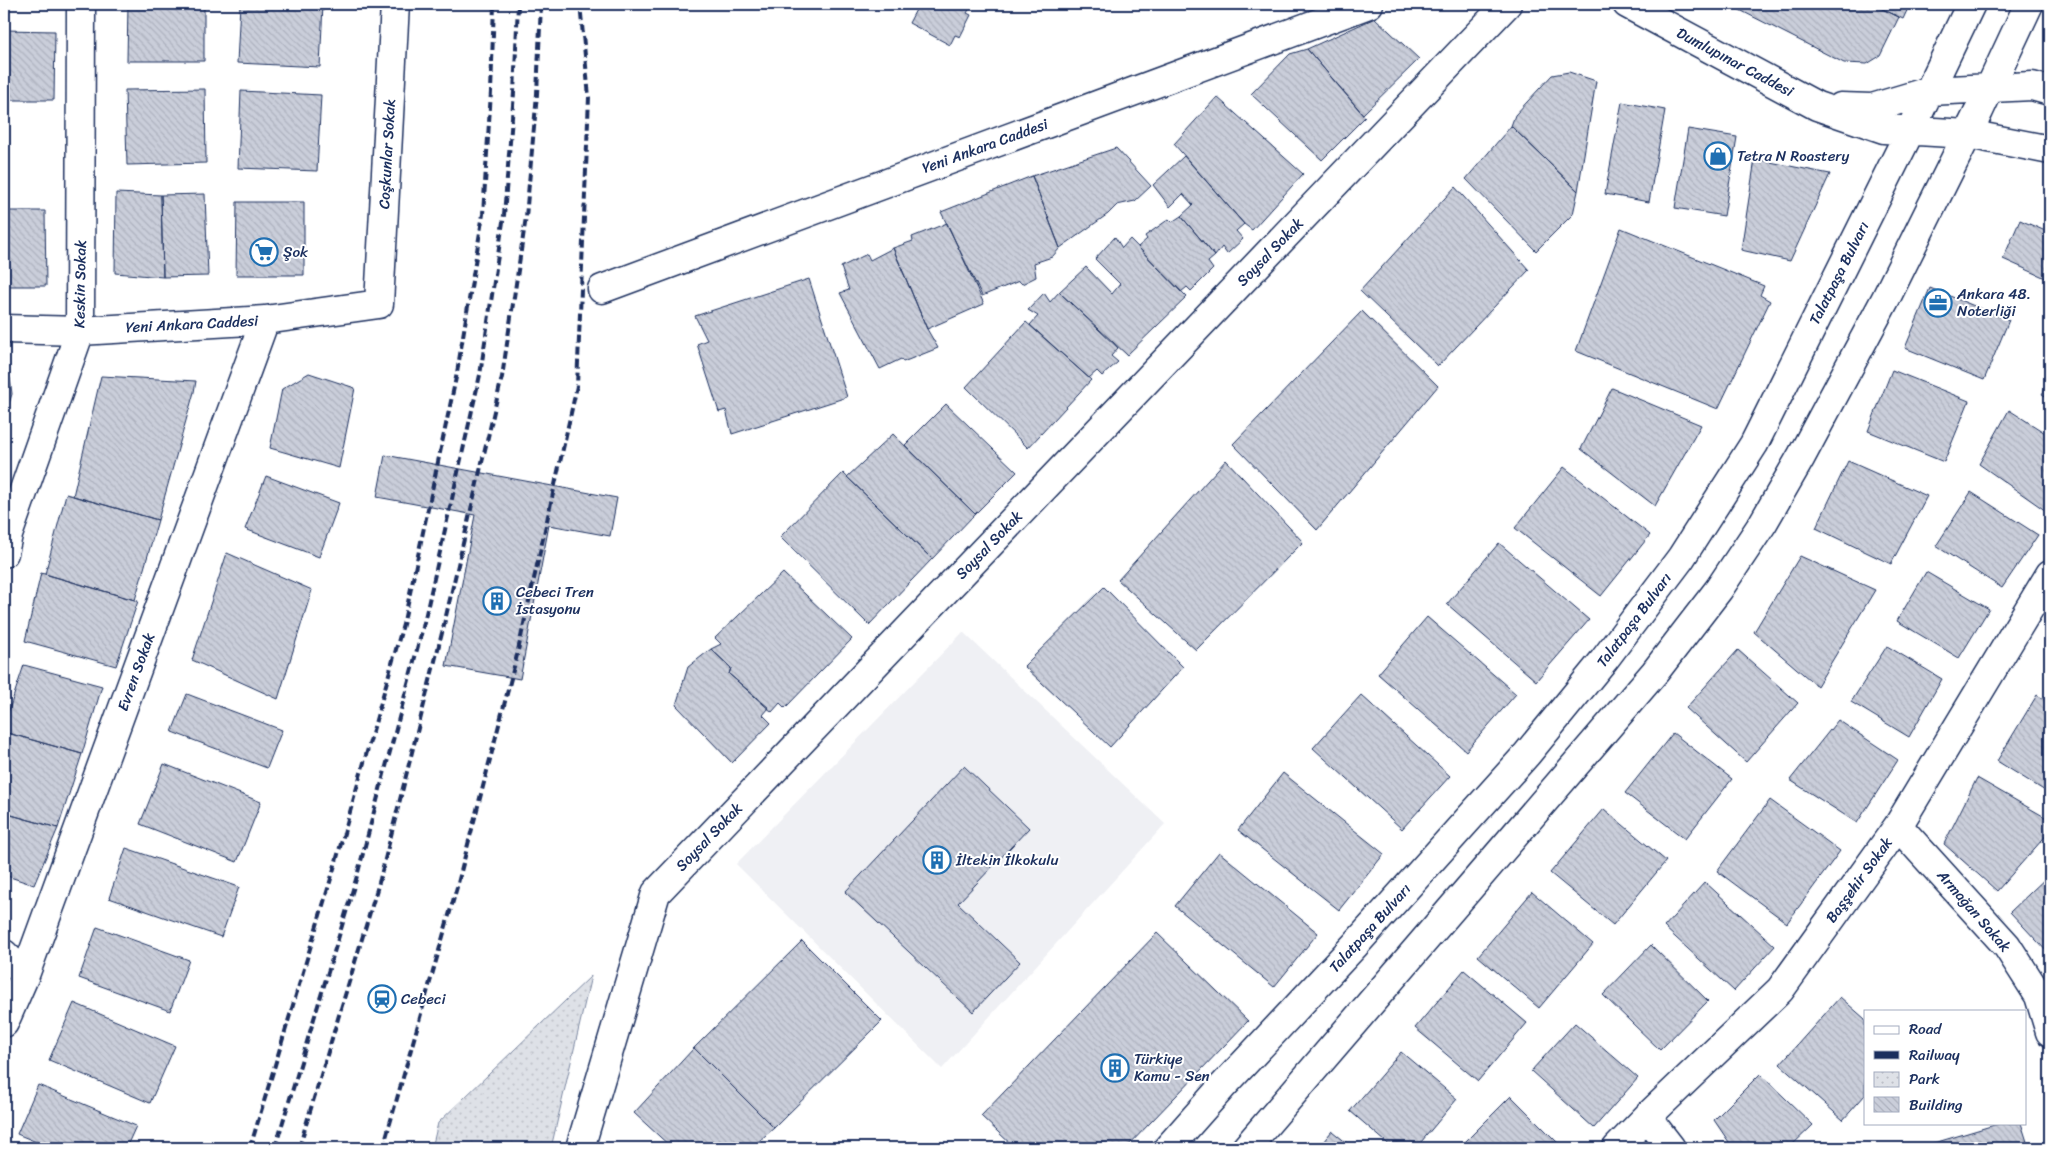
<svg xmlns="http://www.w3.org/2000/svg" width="2054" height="1152" font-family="Sriracha,sans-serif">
<defs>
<pattern id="park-dots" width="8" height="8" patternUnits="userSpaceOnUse" patternTransform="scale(1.25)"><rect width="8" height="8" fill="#dee1e7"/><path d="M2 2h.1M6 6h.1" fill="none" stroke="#bec1c9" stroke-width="1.8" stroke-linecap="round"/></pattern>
<pattern id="building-back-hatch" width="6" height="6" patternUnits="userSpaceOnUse" patternTransform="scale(1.25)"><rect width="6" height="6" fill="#caceda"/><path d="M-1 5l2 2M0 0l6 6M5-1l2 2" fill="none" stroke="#adb1be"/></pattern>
</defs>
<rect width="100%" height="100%" fill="#fff"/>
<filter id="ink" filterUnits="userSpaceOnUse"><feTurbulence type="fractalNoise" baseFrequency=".02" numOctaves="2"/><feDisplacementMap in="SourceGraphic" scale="10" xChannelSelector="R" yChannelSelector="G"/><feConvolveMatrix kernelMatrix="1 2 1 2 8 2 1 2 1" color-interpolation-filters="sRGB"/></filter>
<g filter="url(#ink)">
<path fill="#eff0f4" d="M 963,632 L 1165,824 L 942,1069 L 736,864 Z"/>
<path fill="url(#park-dots)" stroke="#7c88a2" d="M 591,976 L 551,1148 L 432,1148 L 438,1123 Z"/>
<path fill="url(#building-back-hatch)" stroke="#1b2f5e" d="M 128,4 L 204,4 L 204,61 L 127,61 Z
M 240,4 L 323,4 L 320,67 L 237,63 Z
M 919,4 L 972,4 L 967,13 L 971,15 L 960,37 L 955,35 L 950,45 L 909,23 Z
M 1728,4 L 1872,4 L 1899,17 L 1880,56 L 1867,64 L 1844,63 Z
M 1872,4 L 1910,4 L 1903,19 Z
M 1375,18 L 1419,59 L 1363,114 L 1307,49 Z
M 4,30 L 55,31 L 54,100 L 4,100 Z
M 1307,49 L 1365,117 L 1322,160 L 1251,94 L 1290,54 Z
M 1569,72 L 1596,81 L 1578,191 L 1511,126 L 1515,115 L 1552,75 Z
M 205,89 L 206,163 L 127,165 L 125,90 Z
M 241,91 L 321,95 L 317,171 L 238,168 Z
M 1217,97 L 1303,174 L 1252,230 L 1244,224 L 1174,144 Z
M 1622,102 L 1665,110 L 1649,202 L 1605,194 Z
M 1511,126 L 1578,191 L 1573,214 L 1536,251 L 1466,179 Z
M 1688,129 L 1737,137 L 1724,216 L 1675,208 Z
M 1116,148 L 1151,186 L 1135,201 L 1117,205 L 1108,214 L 1060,248 L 1032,176 Z
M 1184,156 L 1244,224 L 1236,231 L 1243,239 L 1227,254 L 1222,247 L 1215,256 L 1181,216 L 1193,205 L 1183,194 L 1170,207 L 1153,185 Z
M 1755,159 L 1830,174 L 1790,261 L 1741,250 Z
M 1032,176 L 1060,248 L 1052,257 L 1034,263 L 1036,277 L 1022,284 L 1019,281 L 982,296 L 941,212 Z
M 1455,187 L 1529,270 L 1438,366 L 1360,291 Z
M 116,193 L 161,195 L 163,277 L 115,273 Z
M 205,194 L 208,276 L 163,277 L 161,195 Z
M 237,202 L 304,202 L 304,275 L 236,275 Z
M 4,211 L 45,211 L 46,286 L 4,286 Z
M 1181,216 L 1215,256 L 1208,262 L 1213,269 L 1191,291 L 1187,287 L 1181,292 L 1138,247 L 1147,239 L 1145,236 L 1169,219 L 1172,222 Z
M 2020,220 L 2050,233 L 2050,280 L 2003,259 Z
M 947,223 L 984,304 L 927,329 L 893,248 L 913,241 L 912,237 Z
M 1621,228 L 1764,286 L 1760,295 L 1770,301 L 1718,409 L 1576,351 Z
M 1115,237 L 1122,248 L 1130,239 L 1187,297 L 1127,355 L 1059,292 L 1086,267 L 1112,294 L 1120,284 L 1095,259 Z
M 893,248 L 927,329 L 938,348 L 903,362 L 901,359 L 880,369 L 840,293 L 849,290 L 841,267 L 867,254 L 870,260 Z
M 809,279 L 847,397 L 732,434 L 726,410 L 719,412 L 697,344 L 707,340 L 695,316 Z
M 1930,288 L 2009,320 L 1984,380 L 1905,348 Z
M 1059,292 L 1118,348 L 1111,356 L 1118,362 L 1102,376 L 1097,371 L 1089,378 L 1030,325 L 1038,316 L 1028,310 L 1044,293 L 1050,302 Z
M 1362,311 L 1438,386 L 1317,530 L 1233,444 Z
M 1026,322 L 1091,380 L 1028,448 L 966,387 Z
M 1892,370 L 1969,401 L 1944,462 L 1868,431 Z
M 309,373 L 355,388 L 339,468 L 270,448 L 282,389 Z
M 101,376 L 196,381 L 194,392 L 158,520 L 73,496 Z
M 4,378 L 10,378 L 12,394 L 4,420 Z
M 2050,381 L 2050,399 L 2042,394 Z
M 1612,388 L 1701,425 L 1655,506 L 1581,449 Z
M 946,404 L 1017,472 L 975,514 L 905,445 Z
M 2009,410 L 2050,436 L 2049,513 L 1979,464 Z
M 893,434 L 975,514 L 932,559 L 847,477 Z
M 385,455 L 617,498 L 610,536 L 549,525 L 520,679 L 446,666 L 475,515 L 377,497 Z
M 1226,460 L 1303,542 L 1196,650 L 1118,580 Z
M 1848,461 L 1927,496 L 1891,564 L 1816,528 Z
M 1564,467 L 1650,535 L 1601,596 L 1515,528 Z
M 843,473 L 932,559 L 869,625 L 780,537 Z
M 266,476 L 339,503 L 319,557 L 245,529 Z
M 1971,492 L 2038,535 L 2002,588 L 1936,546 Z
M 66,494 L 158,520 L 135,600 L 45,574 Z
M 1499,543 L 1589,620 L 1536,681 L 1447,604 Z
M 227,553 L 312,590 L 278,699 L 192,660 Z
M 1800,556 L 1875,590 L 1817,686 L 1754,632 Z
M 1926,572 L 1989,609 L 1959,658 L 1897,621 Z
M 41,573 L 138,601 L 116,666 L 25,641 Z
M 783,573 L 852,639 L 785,708 L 780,703 L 772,712 L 729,674 L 731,668 L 711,649 L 721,644 L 715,638 Z
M 1104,587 L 1183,667 L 1110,747 L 1024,666 Z
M 1427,617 L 1516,694 L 1466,751 L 1378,674 Z
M 1887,646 L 1942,679 L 1909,737 L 1851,702 Z
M 711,649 L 731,668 L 729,674 L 769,708 L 763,715 L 771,723 L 732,763 L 676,705 L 688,667 Z
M 1738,650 L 1798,703 L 1746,762 L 1686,708 Z
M 24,665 L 102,686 L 82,754 L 4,732 L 4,725 Z
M 187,694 L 282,730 L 267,768 L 172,732 Z
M 1361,695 L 1450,776 L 1402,829 L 1313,748 Z
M 2037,695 L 2050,703 L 2050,794 L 1997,761 Z
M 1838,720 L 1898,760 L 1857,823 L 1790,780 Z
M 4,732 L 82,754 L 58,828 L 4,813 Z
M 1673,733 L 1732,779 L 1685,839 L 1625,793 Z
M 164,764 L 261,802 L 237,862 L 140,824 Z
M 964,766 L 1029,828 L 958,903 L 1020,962 L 973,1012 L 845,892 Z
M 1283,773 L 1384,854 L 1339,910 L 1238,830 Z
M 1977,778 L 2050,820 L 2050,831 L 1997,891 L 1944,844 Z
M 1770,800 L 1840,851 L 1787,923 L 1717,871 Z
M 1604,809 L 1666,861 L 1613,925 L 1550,873 Z
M 4,813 L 58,828 L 34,885 L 4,875 Z
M 126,848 L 239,887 L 221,937 L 109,898 Z
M 1219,852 L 1318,933 L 1274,987 L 1175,906 Z
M 2050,874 L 2050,955 L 2010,912 Z
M 1705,882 L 1775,946 L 1734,991 L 1664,927 Z
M 1532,892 L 1593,944 L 1539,1008 L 1478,956 Z
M 97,927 L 189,960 L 170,1011 L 79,978 Z
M 1157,933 L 1248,1021 L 1126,1148 L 1015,1148 L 981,1116 Z
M 802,941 L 882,1021 L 774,1128 L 694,1048 Z
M 1651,945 L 1708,1001 L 1660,1050 L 1603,995 Z
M 1464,970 L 1527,1023 L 1478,1081 L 1415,1028 Z
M 1840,997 L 1865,1019 L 1865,1095 L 1843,1120 L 1780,1064 Z
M 74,1003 L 175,1046 L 150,1103 L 49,1060 Z
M 1575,1023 L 1638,1078 L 1594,1128 L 1531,1071 Z
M 694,1048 L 774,1128 L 751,1148 L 672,1148 L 634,1113 Z
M 1401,1052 L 1457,1099 L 1416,1148 L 1393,1148 L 1350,1111 Z
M 1760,1074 L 1813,1125 L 1789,1148 L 1733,1148 L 1714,1120 Z
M 38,1085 L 136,1126 L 126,1148 L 51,1148 L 17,1134 Z
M 1511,1096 L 1563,1148 L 1459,1148 Z
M 2001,1123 L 2021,1123 L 2029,1148 L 1925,1148 L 1924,1146 Z
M 1332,1131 L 1353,1148 L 1318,1148 Z"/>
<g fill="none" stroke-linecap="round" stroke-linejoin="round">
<g stroke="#1b2f5e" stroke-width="31">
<path id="minor" d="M 602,289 L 1369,4
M 4,329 L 80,331 L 265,320 L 379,304 L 395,4
M 4,553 L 8,535 L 80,331 L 81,4
M 1898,826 L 2007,946 L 2039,996 L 2050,1032
M 4,954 L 25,975
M 4,1023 L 25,975 L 265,320
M 1647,1117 L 1671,1148
M 580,1148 L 656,893 L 1507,4
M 1617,1148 L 1647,1117 L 1780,990 L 1898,826 L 2050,574"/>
</g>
<g stroke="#1b2f5e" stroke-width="31">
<path id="major" d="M 1627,4 L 1817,106 L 1884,129 L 1968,134 L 2050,150
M 1841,107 L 1872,108 L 1929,91 L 2032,86 L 2050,91
M 1168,1148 L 1222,1087 L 1355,945 L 1527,754 L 1604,660 L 1681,558 L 1754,444 L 1910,131 L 1971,4
M 1246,1148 L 1655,672 L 1719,589 L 1763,523 L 1801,457 L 1886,298 L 1979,111 L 2029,4"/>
</g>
<use href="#minor" stroke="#fff" stroke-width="28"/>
<use href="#major" stroke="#fff" stroke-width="28"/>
<path stroke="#1b2f5e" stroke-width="4" stroke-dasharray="8 4" stroke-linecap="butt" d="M 250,1148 L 333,872 L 404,621 L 457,373 L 483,214 L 491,92 L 494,4
M 275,1148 L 357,876 L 423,627 L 480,375 L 504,215 L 514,93 L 518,4
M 299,1148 L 380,879 L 442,633 L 502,377 L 526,217 L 537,94 L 541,4
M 383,1148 L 457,887 L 517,655 L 577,386 L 589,97 L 580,4"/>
</g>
</g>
<defs>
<g id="shop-ring" transform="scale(1.4375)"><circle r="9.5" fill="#fff" stroke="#1f6fb2" stroke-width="1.5"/><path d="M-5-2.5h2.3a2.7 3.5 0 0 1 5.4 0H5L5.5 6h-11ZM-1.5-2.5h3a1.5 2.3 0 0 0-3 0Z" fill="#1f6fb2"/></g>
<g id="supermarket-ring" transform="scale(1.4375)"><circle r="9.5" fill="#fff" stroke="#1f6fb2" stroke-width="1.5"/><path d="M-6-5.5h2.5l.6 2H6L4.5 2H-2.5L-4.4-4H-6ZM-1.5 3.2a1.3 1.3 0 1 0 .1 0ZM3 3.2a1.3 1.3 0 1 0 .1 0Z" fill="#1f6fb2"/></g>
<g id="office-ring" transform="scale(1.4375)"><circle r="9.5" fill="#fff" stroke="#1f6fb2" stroke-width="1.5"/><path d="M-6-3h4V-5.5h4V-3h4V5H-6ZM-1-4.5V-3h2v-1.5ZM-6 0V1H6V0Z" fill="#1f6fb2"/></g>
<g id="building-ring" transform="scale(1.4375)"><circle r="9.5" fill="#fff" stroke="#1f6fb2" stroke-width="1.5"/><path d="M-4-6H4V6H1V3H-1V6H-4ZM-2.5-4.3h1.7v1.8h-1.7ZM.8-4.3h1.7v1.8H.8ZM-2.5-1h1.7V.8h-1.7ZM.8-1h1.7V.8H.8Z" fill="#1f6fb2"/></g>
<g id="station-ring" transform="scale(1.4375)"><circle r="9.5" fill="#fff" stroke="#1f6fb2" stroke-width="1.5"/><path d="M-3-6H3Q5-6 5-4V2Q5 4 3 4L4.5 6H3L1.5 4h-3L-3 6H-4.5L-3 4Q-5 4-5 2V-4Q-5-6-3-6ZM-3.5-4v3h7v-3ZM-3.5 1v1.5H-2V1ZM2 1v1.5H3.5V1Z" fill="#1f6fb2"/></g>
</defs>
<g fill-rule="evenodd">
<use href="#shop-ring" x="1718" y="156"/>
<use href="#supermarket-ring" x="264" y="252"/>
<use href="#office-ring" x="1938" y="303"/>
<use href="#building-ring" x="497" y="601"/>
<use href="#building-ring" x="937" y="860"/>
<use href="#station-ring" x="382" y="999"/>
<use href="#building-ring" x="1115" y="1068"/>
</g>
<g text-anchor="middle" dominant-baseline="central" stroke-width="4" stroke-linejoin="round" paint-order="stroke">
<g font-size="15" fill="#1b2f5e" stroke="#fff">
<text transform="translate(1735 62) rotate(28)">Dumlupınar Caddesi</text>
<text transform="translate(985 146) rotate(-20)">Yeni Ankara Caddesi</text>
<text transform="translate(387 154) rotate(-87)">Coşkunlar Sokak</text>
<text transform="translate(1270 252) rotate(-46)">Soysal Sokak</text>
<text transform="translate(1839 273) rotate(-63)">Talatpaşa Bulvarı</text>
<text transform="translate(80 284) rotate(-89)">Keskin Sokak</text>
<text transform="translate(192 324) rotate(-3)">Yeni Ankara Caddesi</text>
<text transform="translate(989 545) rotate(-46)">Soysal Sokak</text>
<text transform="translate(1634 620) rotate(-53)">Talatpaşa Bulvarı</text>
<text transform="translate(136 672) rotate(-70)">Evren Sokak</text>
<text transform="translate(709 837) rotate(-46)">Soysal Sokak</text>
<text transform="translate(1859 880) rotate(-54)">Başşehir Sokak</text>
<text transform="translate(1974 911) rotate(49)">Armağan Sokak</text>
<text transform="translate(1370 928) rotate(-48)">Talatpaşa Bulvarı</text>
</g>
<g font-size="15" fill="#1b2f5e" stroke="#fff" text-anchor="start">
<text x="1737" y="156">Tetra N Roastery</text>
<text x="283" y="252">Şok</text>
<text x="1957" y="294">Ankara 48.<tspan x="1957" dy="17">Noterliği</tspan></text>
<text x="516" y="592">Cebeci Tren<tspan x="516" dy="17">İstasyonu</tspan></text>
<text x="956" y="860">İltekin İlkokulu</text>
<text x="401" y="999">Cebeci</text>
<text x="1134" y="1059">Türkiye<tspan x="1134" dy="17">Kamu - Sen</tspan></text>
</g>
</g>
<rect width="2054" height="1152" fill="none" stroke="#fff" stroke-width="20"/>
<rect x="10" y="10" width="2034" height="1132" fill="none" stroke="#1b2f5e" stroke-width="2" filter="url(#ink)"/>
<rect x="1864" y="1010" width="162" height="115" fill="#ffffff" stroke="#a4acbf"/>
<rect x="1874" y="1026" width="25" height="8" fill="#ffffff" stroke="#a4acbf"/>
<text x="1909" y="1034" font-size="15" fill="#1b2f5e">Road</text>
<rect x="1874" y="1051" width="25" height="8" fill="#1b2f5e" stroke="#a4acbf"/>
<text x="1909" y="1060" font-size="15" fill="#1b2f5e">Railway</text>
<rect x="1874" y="1072" width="25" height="15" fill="url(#park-dots)" stroke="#a4acbf"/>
<text x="1909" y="1084" font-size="15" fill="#1b2f5e">Park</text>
<rect x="1874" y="1097" width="25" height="15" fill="url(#building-back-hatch)" stroke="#a4acbf"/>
<text x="1909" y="1110" font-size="15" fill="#1b2f5e">Building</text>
</svg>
